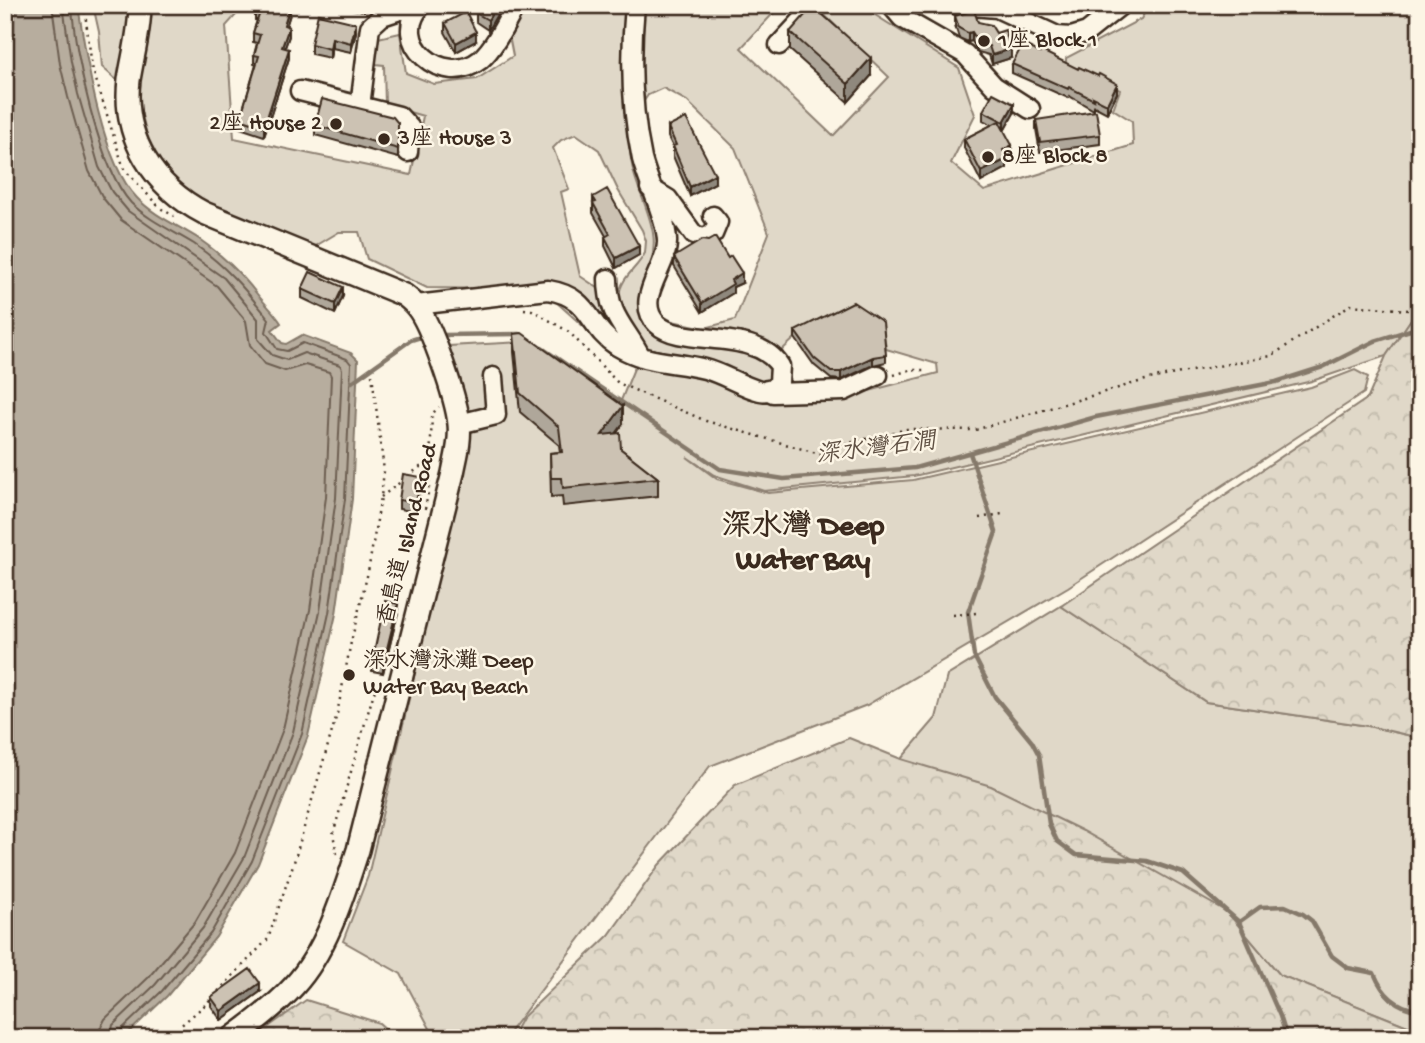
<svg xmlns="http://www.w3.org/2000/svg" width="1425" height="1043" font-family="'Gochi Hand','LXGW WenKai TC',sans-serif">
<defs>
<pattern id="forest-crowns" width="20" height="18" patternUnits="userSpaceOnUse" patternTransform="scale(1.75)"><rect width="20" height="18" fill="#e0d8c8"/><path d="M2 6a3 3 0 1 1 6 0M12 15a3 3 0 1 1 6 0" fill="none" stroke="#c1baab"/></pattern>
</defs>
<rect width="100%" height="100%" fill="#fcf5e5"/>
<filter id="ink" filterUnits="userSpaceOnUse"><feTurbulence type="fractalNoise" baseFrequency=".0143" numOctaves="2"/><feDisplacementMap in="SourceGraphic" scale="14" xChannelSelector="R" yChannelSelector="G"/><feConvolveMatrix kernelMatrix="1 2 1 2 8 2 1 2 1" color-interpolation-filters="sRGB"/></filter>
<g filter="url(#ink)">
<path fill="#e0d8c8" stroke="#8e8173" stroke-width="2" fill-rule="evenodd" d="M 93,5 L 245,5 L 226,26 L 234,138 L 411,175 L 423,116 L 385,105 L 384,65 L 375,64 L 378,38 L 400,33 L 406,73 L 434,84 L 477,79 L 513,56 L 505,15 L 508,5 L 781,5 L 741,48 L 833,136 L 889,77 L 814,5 L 866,5 L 872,13 L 959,68 L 975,115 L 951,163 L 984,191 L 1133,145 L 1132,121 L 1113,109 L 1120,90 L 1066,65 L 1066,58 L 1141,19 L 1149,5 L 1420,5 L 1420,306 L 1386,356 L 1312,381 L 914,476 L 764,491 L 714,475 L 687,457 L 717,479 L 768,493 L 913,480 L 1311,387 L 1355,370 L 1368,377 L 1364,393 L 1068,587 L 867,705 L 710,766 L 505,1038 L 435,1038 L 401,974 L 343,941 L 368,876 L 471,430 L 449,346 L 523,342 L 618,408 L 635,366 L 604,345 L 554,300 L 496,289 L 427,288 L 367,259 L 359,232 L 339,232 L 314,247 L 279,236 L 193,196 L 153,160 L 138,99 L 102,67 L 99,32 ZM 663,88 L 687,101 L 735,148 L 769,233 L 735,320 L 705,328 L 672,321 L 659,314 L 645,282 C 663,237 650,222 636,180 C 630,163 629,143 628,125 L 648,95 ZM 576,134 L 599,150 L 618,190 L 642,230 L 646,241 L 645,253 C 635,272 623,273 618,298 L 604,292 L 580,276 L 561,192 L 569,189 L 553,148 L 561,140 ZM 883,329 L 886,349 L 937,364 L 938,373 L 846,397 L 796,399 L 782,350 L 795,338 Z
M 1061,606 L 1206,702 L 1368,726 L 1420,738 L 1420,1031 L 1280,975 L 1227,912 L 901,759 L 936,718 L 947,676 Z"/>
<path fill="url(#forest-crowns)" stroke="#8e8173" stroke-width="2" d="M 1420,306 L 1420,738 L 1368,726 L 1206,702 L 1061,606 L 1368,398 L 1386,356 Z
M 849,738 L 901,759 L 991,786 L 1083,831 L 1227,912 L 1280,975 L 1420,1031 L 1420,1038 L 511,1038 L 522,1018 L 609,935 L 659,865 L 735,785 Z
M 306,1000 L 379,1023 L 396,1038 L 253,1038 Z"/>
<path fill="#b7ad9e" stroke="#85796b" stroke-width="2" d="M 5,5 L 78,5 C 86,56 101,161 137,198 C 154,216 179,226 199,239 C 223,256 239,271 257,294 C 265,304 274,312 281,323 L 272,330 L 282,343 L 286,344 L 302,335 L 351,353 L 358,360 L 352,499 L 336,614 L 308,736 L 258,864 L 216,937 L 167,996 L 123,1038 L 5,1038 Z"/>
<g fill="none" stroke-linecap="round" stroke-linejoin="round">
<path stroke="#6d5e51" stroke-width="2" d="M 52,5 L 60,64 L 68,97 L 89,171 L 103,198 L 121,220 L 217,286 L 246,321 L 250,345 L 265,364 L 285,371 L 305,365 L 329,372 L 331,376 L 326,497 L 310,610 L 283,729 L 235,853 L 195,922 L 148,978 L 105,1019 L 100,1029 L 99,1038
M 63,5 L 71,62 L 78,94 L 99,167 L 112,192 L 128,211 L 224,278 L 258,319 L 258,339 L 272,355 L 287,360 L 304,353 L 340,365 L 342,369 L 336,498 L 320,611 L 293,732 L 244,858 L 203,928 L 155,985 L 113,1025 L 110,1038
M 72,5 C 74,53 99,168 131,203 C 148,220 173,231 194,244 C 226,266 245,289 269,319 L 266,332 L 277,349 L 287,351 L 303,343 L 347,359 L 351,364 L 345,499 L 329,613 L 302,734 L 252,861 L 211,933 L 162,991 L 121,1030 L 119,1038"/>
<path stroke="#85796b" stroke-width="4.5" d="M 444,335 L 520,334
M 542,348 L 720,469 L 784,479 L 915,468 L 1096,417 L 1276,382 L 1323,367 L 1375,341 L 1420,327
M 352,382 L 411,340 L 424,336
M 970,453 L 996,532 L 968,612 L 974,656 L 995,697 L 1032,742 L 1039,755 L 1049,824 L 1057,841 L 1076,855 L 1147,861 L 1183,873 L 1239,922 L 1260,907 L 1285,906 L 1303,914 L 1312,921 L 1332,956 L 1348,968 L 1374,973 C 1383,995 1396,1007 1420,1011
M 1239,922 L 1280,1016 L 1287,1038"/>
<g stroke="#3b2a1e" stroke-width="23">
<path id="minor" d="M 422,5 C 387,41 443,89 480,60 C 495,47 506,23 516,5
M 891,5 L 902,18 L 965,54 L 994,86 L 1030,109
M 958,5 L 997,8 L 1057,36 L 1071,37 L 1087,32 L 1121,5
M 779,45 L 804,18 L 808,5
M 300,91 L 399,116 L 410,128 L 408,152
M 360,106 L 370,27 L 382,16 L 400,10 L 406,10 L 415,14
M 650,188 L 668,199 L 694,235 L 704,238 L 713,234 L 718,222 L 713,216
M 608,279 C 608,317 626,327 641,357
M 416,305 L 548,290 C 592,297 587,327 617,346 C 647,364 673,361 705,369 C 724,374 741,386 760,391 C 768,393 774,388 779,382 L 780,366 C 755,327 682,348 657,324 C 632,299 669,267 667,240 C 666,217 648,183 642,159 C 631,108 630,57 635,5
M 767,390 L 773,393 L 844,391 L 878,375
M 459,424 L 496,415 L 493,377"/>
</g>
<g stroke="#3b2a1e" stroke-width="26">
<path id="major" d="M 140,5 C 140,31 133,55 129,80 C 122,138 154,187 204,213 L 404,295 C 408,298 413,302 416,306 C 431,323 457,401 459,424 C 461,441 456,457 453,473 L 358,850 C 343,896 327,950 294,986 C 277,1005 253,1023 232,1038"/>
</g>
<path stroke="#3b2a1e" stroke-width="2.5" stroke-dasharray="2 5" stroke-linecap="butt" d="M 84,5 L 92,67 L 124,169 L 160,208 L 174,216
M 524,309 L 532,310 L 569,332 L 618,383 L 706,421 L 823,455 L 837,446 L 907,429 L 975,430 L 1149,379 L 1271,356 L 1350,305 L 1420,311
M 894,375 L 910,370 L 924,370
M 408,476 L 423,465 L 429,465
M 381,497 L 403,480
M 425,509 L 429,488 L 432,414 L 439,407
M 979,518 L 1002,514
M 953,615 L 977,613
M 337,854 L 333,834 L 374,692 L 382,687
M 166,1038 L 205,1005 L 268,939 L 294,862 L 337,714 L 351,642 L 368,572 L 381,497 L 384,471 L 372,374"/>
<use href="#minor" stroke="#fcf5e5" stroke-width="18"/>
<use href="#major" stroke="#fcf5e5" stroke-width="21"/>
</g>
<path fill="#afa79a" stroke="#3b2a1e" stroke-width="2" d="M 345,5 L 373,5 L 373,9 L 364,11 L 352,9 Z
M 499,5 L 499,11 L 488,30 L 476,22 L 476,13 Z
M 1050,5 L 1094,5 L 1093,10 L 1082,8 L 1080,13 L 1061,9 Z
M 255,10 L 290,14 L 286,26 L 289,36 L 285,47 L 289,58 L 264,136 L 240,128 L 240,119 L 256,65 L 254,64 L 254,55 L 257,43 L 253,42 L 253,33 L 257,20 L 255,20 Z
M 955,16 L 1011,58 L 992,64 L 989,55 L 978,52 L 972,41 L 968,42 L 959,38 L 955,25 Z
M 445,23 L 476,41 L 456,52 L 445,32 Z
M 356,32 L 351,52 L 332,48 L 330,58 L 311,54 L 311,44 Z
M 790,32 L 871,76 L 848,102 L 790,50 Z
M 1040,53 L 1117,93 L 1107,113 L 1094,106 L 1094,110 L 1069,96 L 1068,98 L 1012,73 L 1012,64 Z
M 983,111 L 1014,113 L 1004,131 L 1012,155 L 1007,157 L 1007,168 L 981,182 L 964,148 L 964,139 L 992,125 L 983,120 Z
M 1036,120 L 1100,135 L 1100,144 L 1040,152 L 1036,129 Z
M 398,123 L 398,158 L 315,135 L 315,125 Z
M 668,127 L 715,183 L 690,196 L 673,156 L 673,147 L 668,137 Z
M 593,197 L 639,255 L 616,268 L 605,246 L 605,237 L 606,236 L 593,213 Z
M 674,257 L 742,283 L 733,287 L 733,293 L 702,312 L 674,266 Z
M 302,289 L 343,296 L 335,314 L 302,298 Z
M 795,331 L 886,355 L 886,362 L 873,365 L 841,380 L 831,379 L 814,365 L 795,338 Z
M 514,334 L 623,424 L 616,434 L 621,449 L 658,478 L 658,496 L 563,506 L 562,496 L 551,497 L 550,453 L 560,452 L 559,445 L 520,412 L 514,352 Z
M 421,486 L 416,512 L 399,509 L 399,500 Z
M 398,612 L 383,673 L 372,671 L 372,662 Z
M 260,992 L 221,1020 L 211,1006 L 211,997 Z"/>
<path fill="#8f887d" stroke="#3b2a1e" stroke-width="2" d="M 290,5 L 290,14 L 284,34 L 284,25 Z
M 364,5 L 373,5 L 373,9 L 364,11 Z
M 497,5 L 499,5 L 499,11 L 488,30 L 488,20 Z
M 356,23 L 356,32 L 351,52 L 351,43 Z
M 289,27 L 289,36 L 282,56 L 282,47 Z
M 476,32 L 476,41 L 456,52 L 456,43 Z
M 972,32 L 972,41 L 968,42 L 968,33 Z
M 332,38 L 332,48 L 330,58 L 330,49 Z
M 289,49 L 289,58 L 264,136 L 264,127 Z
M 1011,49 L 1011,58 L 992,64 L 992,55 Z
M 871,58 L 871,76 L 848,102 L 848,84 Z
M 1117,84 L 1117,93 L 1107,113 L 1107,104 Z
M 1014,104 L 1014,113 L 1004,131 L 1004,122 Z
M 1012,145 L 1012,155 L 1003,159 L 1003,150 Z
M 1007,159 L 1007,168 L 981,182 L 981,172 Z
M 715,174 L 715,183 L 690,196 L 690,187 Z
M 639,246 L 639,255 L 616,268 L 616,258 Z
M 742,273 L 742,283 L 733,287 L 733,293 L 702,312 L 702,303 L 731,280 Z
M 343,287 L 343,296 L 335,314 L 335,304 Z
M 873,357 L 873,365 L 841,380 L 841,372 Z
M 623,406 L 623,424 L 602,453 L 602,435 Z
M 421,477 L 421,486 L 416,512 L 416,503 Z
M 398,604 L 398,612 L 383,673 L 383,665 Z
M 260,983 L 260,992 L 221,1020 L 221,1011 Z"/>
<path fill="#ccc2b3" stroke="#3b2a1e" stroke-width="2" d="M 257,5 L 290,5 L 284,25 L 289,27 L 282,47 L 289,49 L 264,127 L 240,119 L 259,56 L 254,55 L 260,35 L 253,33 L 260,12 L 255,10 Z
M 480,5 L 497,5 L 488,20 L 476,13 Z
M 813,6 L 871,58 L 848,84 L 790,32 Z
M 974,10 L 978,22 L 991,25 L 996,33 L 1005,30 L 1011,49 L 992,55 L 989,46 L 978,42 L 972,32 L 968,33 L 959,28 L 955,16 Z
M 466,12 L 476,32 L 456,43 L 445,23 Z
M 318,14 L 356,23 L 351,43 L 332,38 L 330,49 L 311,44 Z
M 1023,44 L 1040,53 L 1042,51 L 1078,69 L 1079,67 L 1098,76 L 1099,74 L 1117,84 L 1107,104 L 1093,97 L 1094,100 L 1069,87 L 1068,89 L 1012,64 Z
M 993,93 L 1014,104 L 1004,122 L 983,111 Z
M 322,99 L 393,117 L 398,123 L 398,149 L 315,125 Z
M 1096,111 L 1100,135 L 1040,142 L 1036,120 Z
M 686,118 L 715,174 L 690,187 L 673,146 L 676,145 L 668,127 Z
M 999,121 L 1012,145 L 1003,150 L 1007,159 L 981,172 L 964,139 Z
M 607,189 L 639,246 L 616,258 L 605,237 L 610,234 L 593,203 L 596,202 L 593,197 Z
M 715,237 L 728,258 L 731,256 L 742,273 L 731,280 L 733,284 L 702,303 L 674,257 L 702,240 L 708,241 Z
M 310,272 L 343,287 L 335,304 L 302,289 Z
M 853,302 L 883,322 L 886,355 L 873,357 L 841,372 L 831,372 L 814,358 L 795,331 Z
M 522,333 L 623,406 L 602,435 L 620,433 L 621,449 L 658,478 L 563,488 L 562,478 L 551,478 L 550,453 L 562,452 L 559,427 L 520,393 L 514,334 Z
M 403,474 L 421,477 L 416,503 L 399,500 Z
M 385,601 L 398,604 L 383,665 L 372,662 Z
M 250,969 L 260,983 L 221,1011 L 211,997 Z"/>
</g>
<g fill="#3b2a1e" stroke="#fcf5e5" stroke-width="2.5">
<circle cx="984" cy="41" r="7"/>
<circle cx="336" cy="124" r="7"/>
<circle cx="384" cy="139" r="7"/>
<circle cx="988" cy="157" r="7"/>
<circle cx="349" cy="675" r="7"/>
</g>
<g text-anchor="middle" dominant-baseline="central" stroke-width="5" stroke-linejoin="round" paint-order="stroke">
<g font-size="23" fill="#3b2a1e" stroke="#fcf5e5" text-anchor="start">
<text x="998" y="41">1座 Block 1</text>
<text x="322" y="124" text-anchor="end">2座 House 2</text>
<text x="398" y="139">3座 House 3</text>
<text x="1002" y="157">8座 Block 8</text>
<text x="363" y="662">深水灣泳灘 Deep<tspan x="363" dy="26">Water Bay Beach</tspan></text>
</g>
<g font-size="23" fill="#3b2a1e" stroke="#fcf5e5">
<text transform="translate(409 535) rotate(-76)">香島道 Island Road</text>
</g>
<g font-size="24" font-style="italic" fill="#605144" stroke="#fcf5e5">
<text transform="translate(876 450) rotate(-7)">深水灣石澗</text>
</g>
<g font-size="30" font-weight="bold" fill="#3b2a1e" stroke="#fcf5e5">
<text x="803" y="528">深水灣 Deep<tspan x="803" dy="34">Water Bay</tspan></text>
</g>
</g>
<rect width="1425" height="1043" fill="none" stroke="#fcf5e5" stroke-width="28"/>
<rect x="14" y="14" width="1397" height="1015" fill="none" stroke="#3b2a1e" stroke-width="2.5" filter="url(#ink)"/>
</svg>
